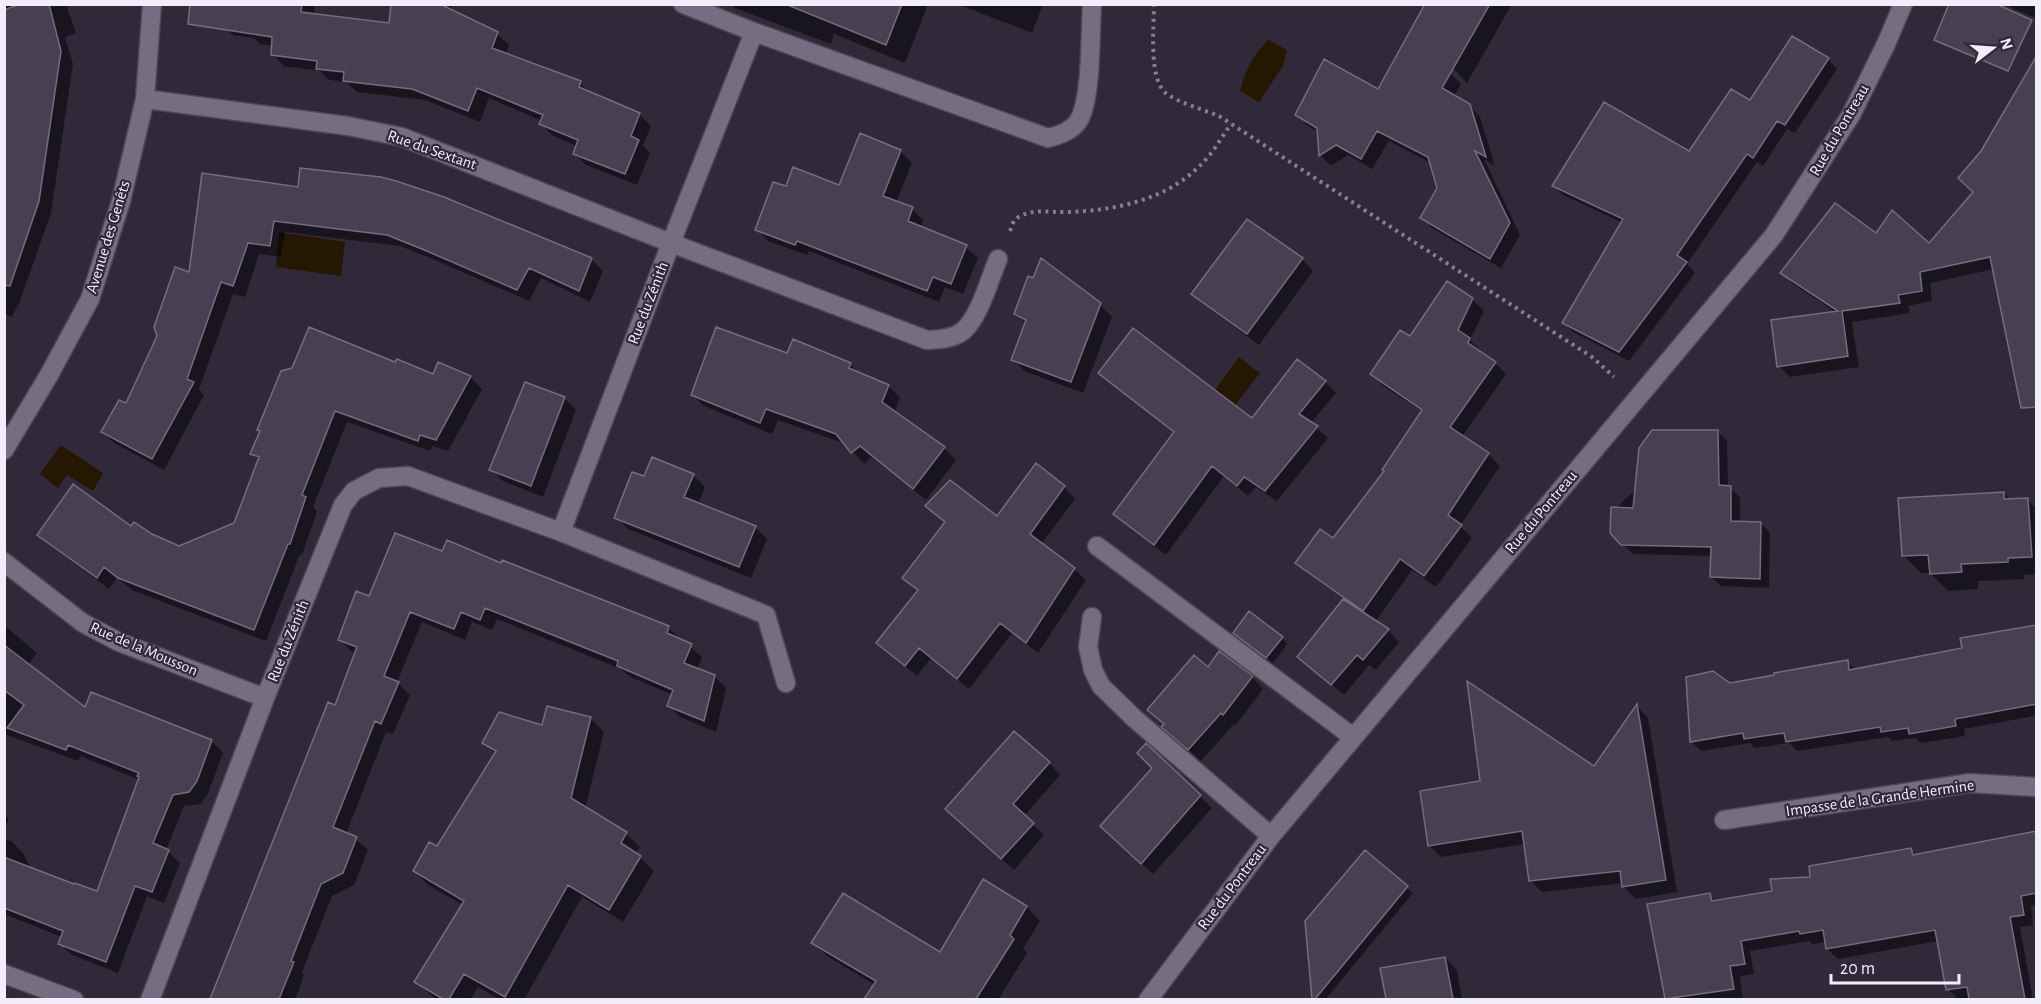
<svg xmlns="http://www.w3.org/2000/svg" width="2041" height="1004" font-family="'Alegreya Sans',sans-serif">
<rect width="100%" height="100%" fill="#30293a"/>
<path fill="#261800" d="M 1268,40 L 1287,50 L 1283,66 L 1259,102 L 1240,91 C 1245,71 1253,55 1268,40 Z
M 279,232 L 345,242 L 341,276 L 276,267 Z
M 1239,357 L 1260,373 L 1227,416 L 1207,401 Z
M 61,445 L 103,473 L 93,491 L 67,475 L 58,488 L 40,474 Z"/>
<path fill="#0007" d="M 4,4 L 66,4 L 76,33 L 65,37 L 73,64 L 51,213 L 20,301 L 12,317 L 4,314 Z
M 223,4 L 315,4 L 314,15 L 390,25 L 393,4 L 452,4 L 450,11 L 497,34 L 509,45 L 506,54 L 580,83 L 591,94 L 639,114 L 651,126 L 643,146 L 650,153 L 637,185 L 586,165 L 574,153 L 577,146 L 553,136 L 541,124 L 542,121 L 489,98 L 480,122 L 425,100 L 357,92 L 346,82 L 329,80 L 320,71 L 284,66 L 272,54 L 273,46 L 260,44 L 254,38 L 233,35 L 221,24 Z
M 732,4 L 928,4 L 905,63 L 834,34 L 831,44 L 735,8 Z
M 957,4 L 1043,4 L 1032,33 Z
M 1434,4 L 1512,4 L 1467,83 L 1454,69 Z
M 2002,4 L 2036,4 L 2036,18 Z
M 1828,59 L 1837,69 L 1795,133 L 1787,129 L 1763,166 L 1757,162 L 1687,264 L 1695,273 L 1629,361 L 1573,332 L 1564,323 L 1623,223 L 1563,195 L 1554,185 L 1689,153 L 1751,102 Z
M 1450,73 L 1461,84 L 1454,97 L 1469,105 L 1480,117 L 1495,166 L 1484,159 L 1520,235 L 1501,268 L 1433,229 L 1422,218 L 1439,188 L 1431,163 L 1389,141 L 1372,169 L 1348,155 L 1331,166 L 1320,155 L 1319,132 L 1308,126 L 1297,115 L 1379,91 Z
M 900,151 L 912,163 L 896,203 L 912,209 L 923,220 L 921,228 L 966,247 L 978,258 L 963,294 L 945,287 L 939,302 L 809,251 L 807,255 L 768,241 L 757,229 L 787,188 L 840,187 Z
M 1982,152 L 1994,269 L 1930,283 L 1932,301 L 1908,306 L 1910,313 L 1852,322 L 1859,367 L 1790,377 L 1779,366 L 1837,313 L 1793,284 L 1782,273 L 1877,235 L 1929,246 L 1974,192 Z
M 203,175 L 591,259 L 603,271 L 590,302 L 541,278 L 529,301 L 435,260 L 400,246 L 285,232 L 281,257 L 259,254 L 245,297 L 233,294 L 199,389 L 204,395 L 164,470 L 114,443 L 102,432 L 126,405 L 190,274 Z
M 1302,259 L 1313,271 L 1259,345 L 1205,305 L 1193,294 Z
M 1472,299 L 1484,311 L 1470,340 L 1481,351 L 1480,353 L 1495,363 L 1506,374 L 1462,437 L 1488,454 L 1500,466 L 1460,526 L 1472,538 L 1436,587 L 1412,570 L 1375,622 L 1388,630 L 1399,642 L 1376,670 L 1369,665 L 1344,695 L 1299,656 L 1345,599 L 1309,574 L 1297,563 L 1334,540 L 1386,472 L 1423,412 L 1383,386 L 1372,374 L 1410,338 Z
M 1100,305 L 1112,317 L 1083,393 L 1024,371 L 1013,359 L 1026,324 L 1016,314 Z
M 788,355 L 850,364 L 861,374 L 889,386 L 900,398 L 894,413 L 944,448 L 956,460 L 926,500 L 872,457 L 864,464 L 846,444 L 778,420 L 772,434 L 704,406 L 692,395 Z
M 396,364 L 434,375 L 470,377 L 482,389 L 448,451 L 432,446 L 430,451 L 347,422 L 313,507 L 317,511 L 302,555 L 300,554 L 266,641 L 132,590 L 117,578 L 109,589 L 51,546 L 39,535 L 132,528 L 179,548 L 235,524 L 259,460 L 252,453 Z
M 1100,372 L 1253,420 L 1325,382 L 1336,393 L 1311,423 L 1328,438 L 1277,501 L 1256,487 L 1248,496 L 1224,476 L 1166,555 L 1126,525 L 1115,514 L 1175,434 Z
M 526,384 L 564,398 L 576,410 L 543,497 L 503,481 L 491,469 Z
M 1717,431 L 1727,441 L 1728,487 L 1740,497 L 1740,523 L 1761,523 L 1770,533 L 1769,588 L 1721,586 L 1711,577 L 1712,556 L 1633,554 L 1612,533 L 1612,512 L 1635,490 Z
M 693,475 L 705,487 L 698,504 L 755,527 L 767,539 L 751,578 L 628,529 L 616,517 L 645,478 Z
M 1064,487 L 1075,499 L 1041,544 L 1074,569 L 1086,580 L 1038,653 L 1012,633 L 969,689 L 931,658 L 917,676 L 878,643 L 919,592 L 904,578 L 946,523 L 927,506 L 997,518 Z
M 2004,493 L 2011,501 L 2028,500 L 2036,509 L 2036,574 L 2024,575 L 2024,579 L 1978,581 L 1978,589 L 1948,591 L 1930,573 L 1921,573 L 1904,556 Z
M 443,553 L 502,565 L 668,628 L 702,657 L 697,670 L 714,676 L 726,688 L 716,732 L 680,717 L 669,705 L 673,695 L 630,677 L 621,669 L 497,619 L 492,630 L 472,622 L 465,640 L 422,622 L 397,682 L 410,695 L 393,734 L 386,732 L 346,834 L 356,839 L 368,850 L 354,885 L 332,896 L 302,972 L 304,975 L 295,1000 L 216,1000 L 212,996 L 336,707 L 357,653 L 351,651 L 340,639 L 370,598 Z
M 4,625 L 37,653 L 28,665 L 85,710 L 212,741 L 223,753 L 208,793 L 201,804 L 184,806 L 166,850 L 180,863 L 164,903 L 147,896 L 118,973 L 72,955 L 60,943 L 62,937 L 4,914 L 4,839 L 11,841 L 23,853 L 31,869 L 98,893 L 140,780 L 80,756 L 78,761 L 4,734 Z
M 2036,627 L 2036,719 L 2034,716 L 1964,729 L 1965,736 L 1921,743 L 1915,738 L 1892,741 L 1888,737 L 1797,751 L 1789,743 L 1755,748 L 1750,743 L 1701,751 L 1692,742 L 1730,685 L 1847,662 L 1856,670 L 1964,649 Z
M 1235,633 L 1282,638 L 1287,644 L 1273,663 Z
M 1208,669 L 1252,677 L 1263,689 L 1236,725 L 1234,724 L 1201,761 L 1175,738 Z
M 1637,706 L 1648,718 L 1677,892 L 1636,899 L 1624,887 L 1623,883 L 1542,892 L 1530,880 L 1525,844 L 1441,857 L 1429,845 L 1595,768 Z
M 590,718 L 604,732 L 585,809 L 626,834 L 640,847 L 636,854 L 654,871 L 623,922 L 582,897 L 524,1000 L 501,1000 L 478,987 L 470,1000 L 437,1000 L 416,982 L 463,905 L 428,885 L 414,871 L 438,849 L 496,754 L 484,743 L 544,727 Z
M 1146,745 L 1212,808 L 1153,874 L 1114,838 L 1154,768 Z
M 1049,763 L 1060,775 L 1024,816 L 1044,835 L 1014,870 L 959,821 Z
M 4,814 L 9,819 L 4,831 Z
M 2036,832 L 2036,905 L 2031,906 L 2033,925 L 2020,927 L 2033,1000 L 1971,1000 L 1970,998 L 1958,999 L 1948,989 L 1938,941 L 1838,959 L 1827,949 L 1826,942 L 1812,944 L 1810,941 L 1750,951 L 1754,974 L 1740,976 L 1743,999 L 1666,1000 L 1649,906 L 1709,894 L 1717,902 L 1774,893 L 1812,878 L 1910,849 L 1917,856 Z
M 1365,852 L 1413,893 L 1325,1000 L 1314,1000 L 1307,922 Z
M 984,881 L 1027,907 L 1040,921 L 1023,949 L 1027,953 L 998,1000 L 866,1000 L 875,985 L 827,956 L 813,943 L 940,954 Z
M 1445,958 L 1457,970 L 1462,1000 L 1387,1000 L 1382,969 Z"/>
<path fill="#484052" stroke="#746c80" stroke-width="1.5" d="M 20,4 L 49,4 L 61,51 L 39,201 L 10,286 L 4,285 L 4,10 Z
M 190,4 L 302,4 L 301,12 L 389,23 L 391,4 L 440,4 L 498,32 L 492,48 L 581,81 L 579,87 L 640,113 L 631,136 L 639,140 L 625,174 L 573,154 L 578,140 L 539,124 L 543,115 L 477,88 L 468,111 L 412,89 L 343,81 L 344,72 L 316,69 L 317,61 L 271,55 L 272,37 L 188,24 Z
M 790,4 L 902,4 L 886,45 L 790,6 Z
M 1425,4 L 1490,4 L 1442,88 L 1470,104 L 1486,157 L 1475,151 L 1510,223 L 1490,259 L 1420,218 L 1437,188 L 1428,157 L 1377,131 L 1361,159 L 1336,145 L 1319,156 L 1317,128 L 1295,115 L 1324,59 L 1378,89 Z
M 1949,4 L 1996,4 L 2032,20 L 2008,71 L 1934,40 Z
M 1792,36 L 1829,58 L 1785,125 L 1777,121 L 1753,158 L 1747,154 L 1677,255 L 1687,262 L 1619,352 L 1562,323 L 1623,219 L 1552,186 L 1604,102 L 1689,151 L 1731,89 L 1750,100 Z
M 2037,55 L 2037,407 L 2021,408 L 1990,257 L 1920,272 L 1922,291 L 1898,295 L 1900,303 L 1842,311 L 1848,356 L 1777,367 L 1771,320 L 1838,311 L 1780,273 L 1835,203 L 1876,233 L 1892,210 L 1929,243 L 1973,192 L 1958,178 L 1981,151 Z
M 860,133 L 901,150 L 883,196 L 913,207 L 908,221 L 967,245 L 951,284 L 933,277 L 927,291 L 797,241 L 795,245 L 755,230 L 773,182 L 786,186 L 793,167 L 839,185 Z
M 300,168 L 381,177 L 396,181 L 444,197 L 592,258 L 579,291 L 529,268 L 517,290 L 422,249 L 387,235 L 274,221 L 270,246 L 248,243 L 233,286 L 221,282 L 187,379 L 194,382 L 152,459 L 101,432 L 119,400 L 126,403 L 157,336 L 154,327 L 175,267 L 189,272 L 202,173 L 298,187 Z
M 1247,219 L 1303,258 L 1247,334 L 1191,294 Z
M 1041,258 L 1101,303 L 1071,382 L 1011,360 L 1026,320 L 1014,314 L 1028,276 L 1033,278 Z
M 1447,281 L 1473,298 L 1458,330 L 1470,338 L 1468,343 L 1496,362 L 1450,427 L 1489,453 L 1448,515 L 1462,525 L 1424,576 L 1400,559 L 1363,611 L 1295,563 L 1320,529 L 1333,538 L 1384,471 L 1382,470 L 1422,410 L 1370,374 L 1400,330 L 1410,336 Z
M 309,327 L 395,362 L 397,359 L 433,374 L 438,362 L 471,376 L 436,440 L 420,435 L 418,441 L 335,411 L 302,495 L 306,497 L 290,544 L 288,544 L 254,630 L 118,578 L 104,567 L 97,578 L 37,535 L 73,484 L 131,526 L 134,522 L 152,534 L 179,546 L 234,523 L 259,457 L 250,454 L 260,431 L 257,430 L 281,371 L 292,368 Z
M 716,327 L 787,353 L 793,339 L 851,363 L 849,368 L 889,385 L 882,402 L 945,447 L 913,489 L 860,446 L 851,453 L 836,434 L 766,409 L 760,423 L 691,395 Z
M 1133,328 L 1252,418 L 1297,359 L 1326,381 L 1299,414 L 1318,426 L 1265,491 L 1244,477 L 1237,486 L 1212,466 L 1154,545 L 1113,514 L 1174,432 L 1098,373 Z
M 525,382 L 565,397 L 531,486 L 489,470 Z
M 1652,430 L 1718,430 L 1719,485 L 1731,486 L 1731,521 L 1761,522 L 1760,579 L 1710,577 L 1711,547 L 1621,545 L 1610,533 L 1611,507 L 1633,508 L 1639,448 Z
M 652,457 L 694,474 L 684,497 L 756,526 L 739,567 L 614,518 L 632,472 L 644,476 Z
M 1036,463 L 1065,486 L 1030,534 L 1075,568 L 1026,643 L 1000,623 L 957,679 L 919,648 L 905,666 L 876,643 L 918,590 L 902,578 L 945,522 L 925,506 L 950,480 L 997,516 Z
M 2004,492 L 2004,499 L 2028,498 L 2032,557 L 2008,558 L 2008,562 L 1961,564 L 1962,572 L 1930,574 L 1928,555 L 1902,556 L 1898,498 Z
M 395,533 L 442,551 L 447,540 L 501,563 L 502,560 L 669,626 L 667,633 L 692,644 L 684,663 L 715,675 L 704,721 L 667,706 L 673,690 L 617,666 L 618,661 L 485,608 L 480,620 L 461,612 L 454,629 L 410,612 L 384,676 L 399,682 L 381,724 L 375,721 L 333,827 L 357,837 L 343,873 L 321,884 L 291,961 L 294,962 L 279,999 L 210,999 L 328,702 L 335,705 L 357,647 L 338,640 L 356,591 L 369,596 Z
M 1343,599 L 1389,629 L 1363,660 L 1357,655 L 1331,685 L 1297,657 Z
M 1249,611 L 1283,637 L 1266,658 L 1233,633 Z
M 2037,625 L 2037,704 L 1955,719 L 1956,726 L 1909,734 L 1908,728 L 1881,732 L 1880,727 L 1786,742 L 1784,733 L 1744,739 L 1743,733 L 1690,742 L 1686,677 L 1713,671 L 1730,683 L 1774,675 L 1774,673 L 1848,660 L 1849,670 L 1962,648 L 1960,638 Z
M 4,645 L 85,707 L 91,692 L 212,740 L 197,781 L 189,792 L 173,795 L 153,843 L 169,850 L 152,892 L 135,886 L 106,962 L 58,944 L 63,931 L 4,908 L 4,857 L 74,884 L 75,883 L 97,891 L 139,777 L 137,776 L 139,773 L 68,745 L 66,750 L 7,728 L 24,705 L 4,690 Z
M 1219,651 L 1253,676 L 1223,715 L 1221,713 L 1188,750 L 1161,727 L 1164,724 L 1147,710 L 1194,655 L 1208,667 Z
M 1467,681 L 1594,766 L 1637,704 L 1666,880 L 1622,887 L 1620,871 L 1529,881 L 1522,831 L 1428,846 L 1420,791 L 1480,781 Z
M 547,706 L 591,717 L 571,798 L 627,832 L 621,843 L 641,856 L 609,910 L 568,885 L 505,997 L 464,974 L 449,999 L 443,999 L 414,982 L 464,901 L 413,871 L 429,842 L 437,846 L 496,751 L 482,743 L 499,712 L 542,725 Z
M 1014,731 L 1050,762 L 1013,804 L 1034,823 L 1001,859 L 945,809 Z
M 1146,743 L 1201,795 L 1141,864 L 1100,826 L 1152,768 L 1137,753 Z
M 2037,831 L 2037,893 L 2021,896 L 2024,915 L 2010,917 L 2025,999 L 1969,999 L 1967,987 L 1946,990 L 1935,930 L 1826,949 L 1823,930 L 1800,934 L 1799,931 L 1741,941 L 1745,964 L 1730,966 L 1734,989 L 1665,999 L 1647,904 L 1710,893 L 1712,901 L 1772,891 L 1770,879 L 1810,877 L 1809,866 L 1911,848 L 1913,855 Z
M 1365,850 L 1408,886 L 1315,999 L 1312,999 L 1305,921 Z
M 983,879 L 1027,906 L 1010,935 L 1014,939 L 976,999 L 864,999 L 876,981 L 811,943 L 843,893 L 940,952 Z
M 1445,957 L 1453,999 L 1386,999 L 1380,968 Z"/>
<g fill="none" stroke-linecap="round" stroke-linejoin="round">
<g stroke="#4c4755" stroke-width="21">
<path id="minor" d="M 683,4 L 754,32 L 1048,138 C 1060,135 1072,131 1079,120 C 1092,97 1090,32 1092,4
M 145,99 L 348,126 L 402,137 L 671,243 L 927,340 C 939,339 953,339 963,331 C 979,318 990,278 998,259
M 4,450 L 49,375 L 90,299 L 121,201 L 145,99 L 152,4
M 561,532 L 671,243 L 754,32
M 1097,546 L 1353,737
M 4,562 L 83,623 L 119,642 L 265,698
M 1092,617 L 1088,647 L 1093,670 L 1101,686 L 1135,719 L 1271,836
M 1724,820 L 1970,783 L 2036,787
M 4,974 L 74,1000
M 150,1000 L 265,698 L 343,505 L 354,491 L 379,478 L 408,476 L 561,532 L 766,615 L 786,683
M 1148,1000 L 1271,836 L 1774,235 L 1851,115 L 1886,44 L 1903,4"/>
</g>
<path stroke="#857f8e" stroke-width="4" stroke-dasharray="3 4.5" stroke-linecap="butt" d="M 1154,4 C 1154,26 1148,81 1167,94 C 1182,104 1202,109 1219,116 L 1592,357 L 1614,377
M 1010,231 L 1014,220 C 1032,207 1047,213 1068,212 C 1119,210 1172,199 1207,158 C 1216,148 1223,135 1231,124"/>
<use href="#minor" stroke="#756d81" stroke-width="18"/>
</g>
<g text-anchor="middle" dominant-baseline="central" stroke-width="4.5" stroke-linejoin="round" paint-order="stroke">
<g font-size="16" fill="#f2eef9" stroke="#30293a">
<text transform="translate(1839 130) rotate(-60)">Rue du Pontreau</text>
<text transform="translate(432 150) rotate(19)">Rue du Sextant</text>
<text transform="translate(108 237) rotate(-73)">Avenue des Genêts</text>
<text transform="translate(648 303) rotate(-69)">Rue du Zénith</text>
<text transform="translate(1541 512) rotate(-50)">Rue du Pontreau</text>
<text transform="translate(288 641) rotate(-68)">Rue du Zénith</text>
<text transform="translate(144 649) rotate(23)">Rue de la Mousson</text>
<text transform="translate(1880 798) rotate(-8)">Impasse de la Grande Hermine</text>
<text transform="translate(1232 887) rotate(-53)">Rue du Pontreau</text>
</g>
</g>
<rect width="2041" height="1004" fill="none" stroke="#f2eef9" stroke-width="12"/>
<g transform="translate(1993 48) rotate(73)" stroke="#30293a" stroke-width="4.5" paint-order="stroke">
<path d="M0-4.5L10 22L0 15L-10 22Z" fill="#f2eef9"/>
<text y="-9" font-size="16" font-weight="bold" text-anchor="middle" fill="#f2eef9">N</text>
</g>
<path d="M1831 974v9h128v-9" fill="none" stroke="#f2eef9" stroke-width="3"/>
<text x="1840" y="974" font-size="18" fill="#f2eef9" stroke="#30293a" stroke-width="4.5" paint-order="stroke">20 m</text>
</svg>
